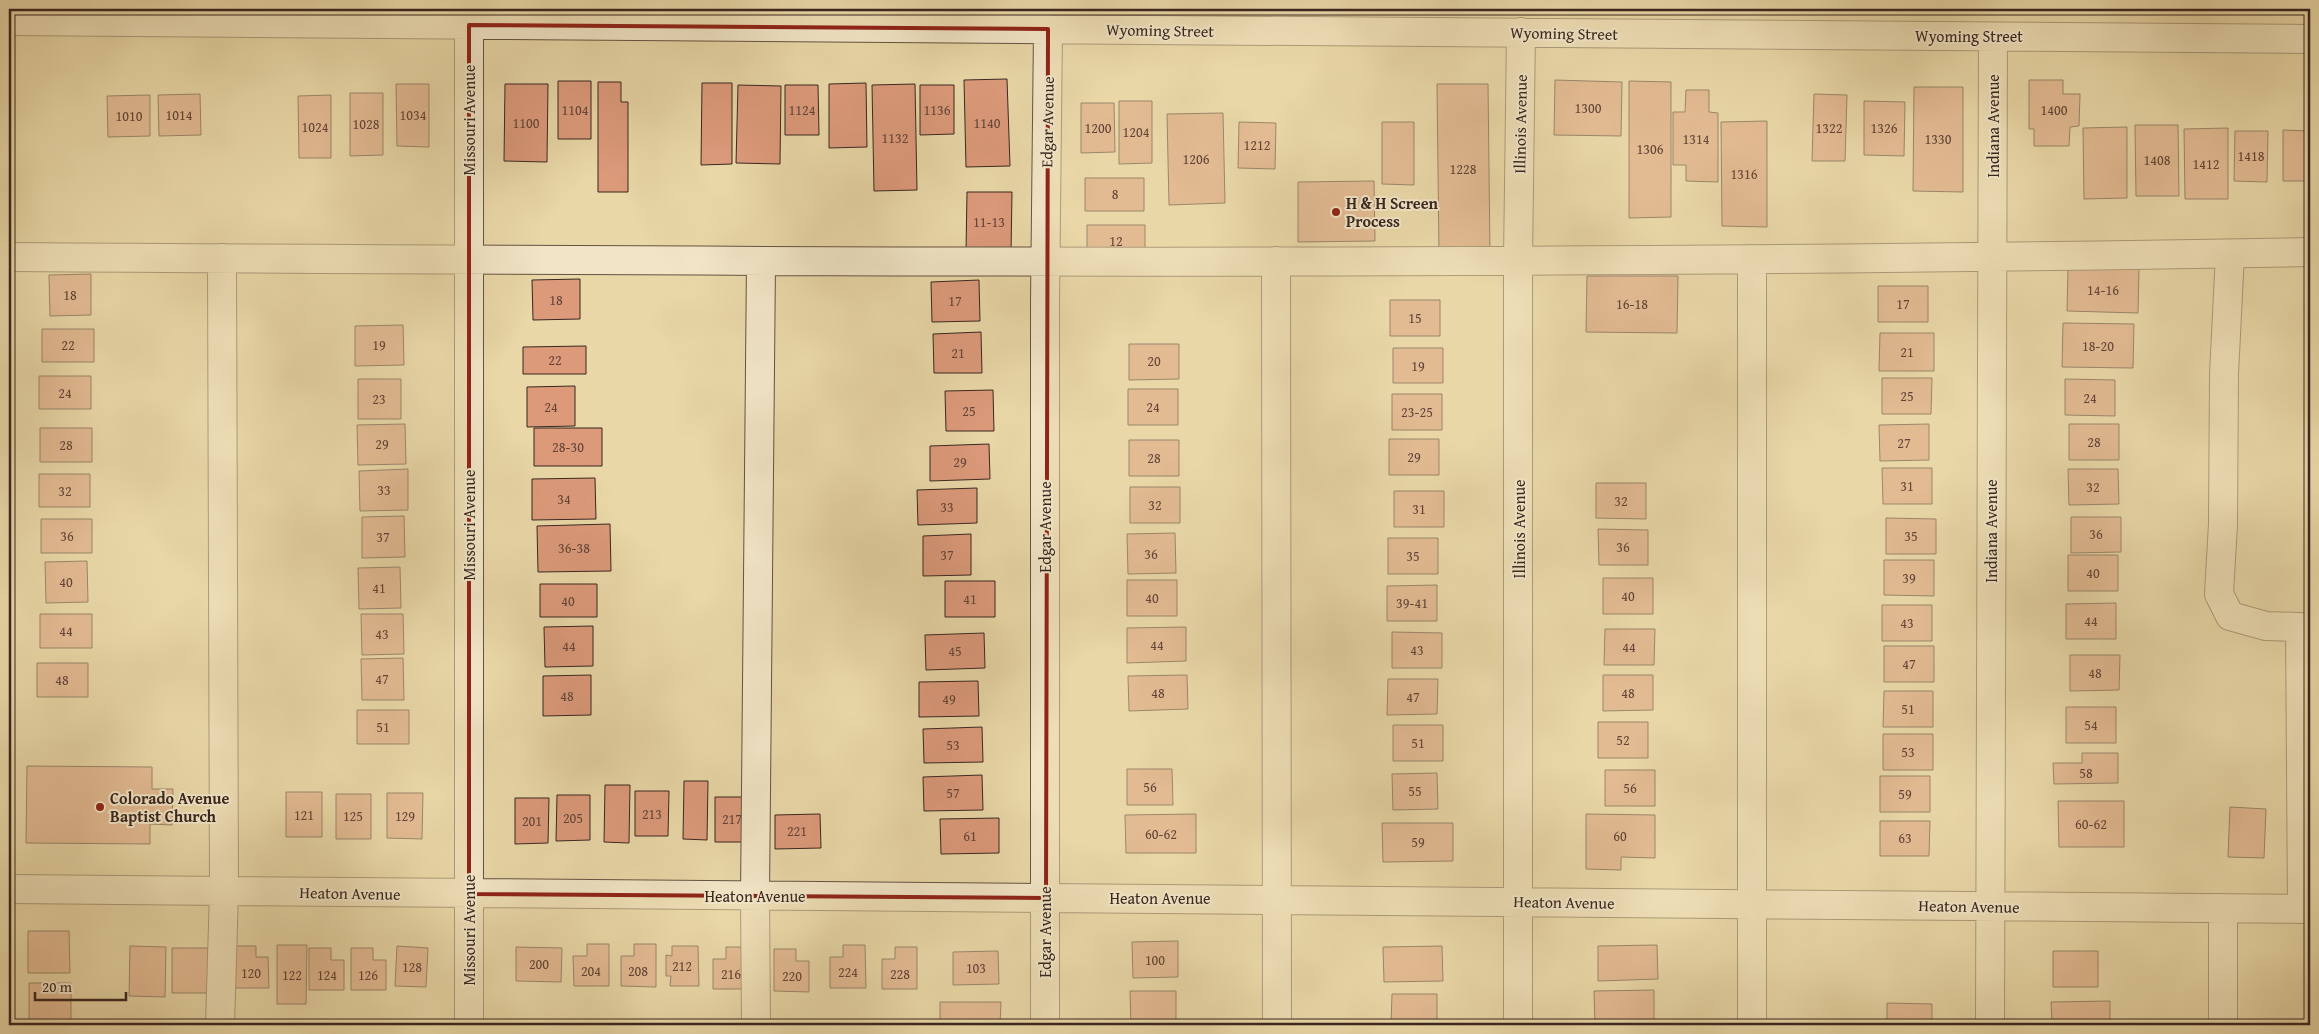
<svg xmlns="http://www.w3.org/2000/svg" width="2319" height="1034" font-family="'Gentium Book Plus',serif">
<rect width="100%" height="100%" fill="#e9d7a7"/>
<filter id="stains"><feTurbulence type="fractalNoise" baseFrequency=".004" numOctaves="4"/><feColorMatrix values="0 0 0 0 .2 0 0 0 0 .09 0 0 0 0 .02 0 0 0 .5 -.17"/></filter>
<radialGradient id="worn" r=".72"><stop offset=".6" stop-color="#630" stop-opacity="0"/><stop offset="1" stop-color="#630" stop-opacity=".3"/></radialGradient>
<path fill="#dc9a7b" stroke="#392721" d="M 1007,79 L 1010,166 L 966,167 L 964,80 Z
M 1555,80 L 1622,82 L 1621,136 L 1554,135 Z
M 2029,80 L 2063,80 L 2063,94 L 2080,94 L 2079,126 L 2070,127 L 2069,146 L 2034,146 L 2034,129 L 2029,129 Z
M 558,81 L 591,81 L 591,139 L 558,139 Z
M 1629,81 L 1671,82 L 1671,217 L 1629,218 Z
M 598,82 L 621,82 L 621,102 L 628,102 L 628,192 L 598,192 Z
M 702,83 L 732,83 L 732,164 L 701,165 Z
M 866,83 L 867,147 L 829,148 L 829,84 Z
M 396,84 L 429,84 L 429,147 L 397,146 Z
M 505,84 L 548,84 L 547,162 L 504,161 Z
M 915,84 L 917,190 L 874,191 L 872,85 Z
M 1437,84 L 1488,84 L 1490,255 L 1439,256 Z
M 738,85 L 781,86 L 780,164 L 736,163 Z
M 785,85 L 818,85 L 819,135 L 785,135 Z
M 920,85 L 954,85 L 954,134 L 920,135 Z
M 1914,87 L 1963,87 L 1963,192 L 1913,191 Z
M 1686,90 L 1709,90 L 1709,112 L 1718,113 L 1718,182 L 1686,181 L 1686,165 L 1673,165 L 1673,112 L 1685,112 Z
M 350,93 L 383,93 L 383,155 L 350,156 Z
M 200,94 L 201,135 L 159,136 L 158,95 Z
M 1814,94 L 1847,95 L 1845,161 L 1812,161 Z
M 150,95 L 150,136 L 108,137 L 107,96 Z
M 331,95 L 331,158 L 299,158 L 298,96 Z
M 1119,101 L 1152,101 L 1152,163 L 1119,164 Z
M 1864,101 L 1905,102 L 1904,156 L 1864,155 Z
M 1081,103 L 1114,103 L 1115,152 L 1081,153 Z
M 1223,113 L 1225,203 L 1169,205 L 1167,114 Z
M 1767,121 L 1767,227 L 1722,226 L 1721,122 Z
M 1239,122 L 1276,123 L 1275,169 L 1238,168 Z
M 1382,122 L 1414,122 L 1414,185 L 1382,184 Z
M 2135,125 L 2178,125 L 2179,196 L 2136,196 Z
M 2127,127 L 2127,198 L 2084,199 L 2083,128 Z
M 2228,128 L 2228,199 L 2185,199 L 2184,129 Z
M 2283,130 L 2310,131 L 2310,181 L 2283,181 Z
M 2235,131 L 2268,131 L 2267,182 L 2234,181 Z
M 1085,178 L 1144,178 L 1144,211 L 1085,211 Z
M 1374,181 L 1375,241 L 1298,242 L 1298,182 Z
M 967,192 L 1012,192 L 1011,253 L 966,252 Z
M 1087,225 L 1145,225 L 1145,258 L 1087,258 Z
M 2068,268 L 2139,269 L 2138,313 L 2067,311 Z
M 91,274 L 91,315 L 50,316 L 49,275 Z
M 1587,276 L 1678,276 L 1677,333 L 1586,332 Z
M 580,279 L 580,319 L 533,320 L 532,280 Z
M 979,280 L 980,321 L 932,322 L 931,282 Z
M 1878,286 L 1928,286 L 1928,322 L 1878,322 Z
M 1390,300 L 1440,300 L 1440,336 L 1390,336 Z
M 2063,323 L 2134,324 L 2133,368 L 2062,367 Z
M 403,325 L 404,365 L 355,366 L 355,326 Z
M 42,329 L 94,329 L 94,362 L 42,362 Z
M 981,332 L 982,373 L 934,373 L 933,334 Z
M 1880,333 L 1934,333 L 1934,371 L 1879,371 Z
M 1129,344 L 1179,344 L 1179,379 L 1129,380 Z
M 586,346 L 586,374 L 523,374 L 523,347 Z
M 1393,348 L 1443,348 L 1443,383 L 1393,383 Z
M 39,376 L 91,376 L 91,409 L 39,409 Z
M 1882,378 L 1932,378 L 1931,414 L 1882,414 Z
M 358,379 L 401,379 L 401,419 L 358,419 Z
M 2065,379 L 2115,380 L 2115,416 L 2065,415 Z
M 575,386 L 575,426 L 527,427 L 527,387 Z
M 1128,389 L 1178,389 L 1178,425 L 1128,425 Z
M 993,390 L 994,431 L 946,431 L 945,391 Z
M 1392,394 L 1442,394 L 1442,430 L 1392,430 Z
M 405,424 L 406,464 L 358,465 L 357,425 Z
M 1929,424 L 1929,460 L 1880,461 L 1879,425 Z
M 2069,424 L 2119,424 L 2119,460 L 2069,460 Z
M 40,428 L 92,428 L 92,462 L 40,462 Z
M 534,428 L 602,428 L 602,466 L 534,466 Z
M 1389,439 L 1439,439 L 1439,475 L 1389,475 Z
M 1129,440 L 1179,440 L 1179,476 L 1129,476 Z
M 989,444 L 990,479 L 930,481 L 930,446 Z
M 1882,468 L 1932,468 L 1932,504 L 1883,504 Z
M 408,469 L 408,510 L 360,511 L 359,471 Z
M 2068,469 L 2118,469 L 2119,504 L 2069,505 Z
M 39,474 L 90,474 L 90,507 L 39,507 Z
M 595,478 L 596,519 L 532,520 L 532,479 Z
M 1596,483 L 1646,483 L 1646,519 L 1596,518 Z
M 1130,487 L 1180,487 L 1180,523 L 1130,523 Z
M 977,488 L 977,523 L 918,525 L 917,490 Z
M 1394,491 L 1444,491 L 1444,527 L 1394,527 Z
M 404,516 L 405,557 L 362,558 L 362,517 Z
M 2071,517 L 2121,517 L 2121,552 L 2071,553 Z
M 1886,518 L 1936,519 L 1936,554 L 1886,554 Z
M 41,519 L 92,519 L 92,553 L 41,553 Z
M 610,524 L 611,571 L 538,572 L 537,526 Z
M 1598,529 L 1648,530 L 1648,565 L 1599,565 Z
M 1175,533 L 1176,573 L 1128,574 L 1127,534 Z
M 971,534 L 971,575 L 923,576 L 923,536 Z
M 1388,538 L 1438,538 L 1438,574 L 1388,574 Z
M 2068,555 L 2118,555 L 2118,591 L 2068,591 Z
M 1884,560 L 1934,560 L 1934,596 L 1884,595 Z
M 87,561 L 88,602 L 46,603 L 45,562 Z
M 400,567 L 401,608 L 359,609 L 358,568 Z
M 1603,578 L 1653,578 L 1653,614 L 1603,614 Z
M 1127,580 L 1177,580 L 1177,616 L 1127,616 Z
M 945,581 L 995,581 L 995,617 L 945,617 Z
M 540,584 L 597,584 L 597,617 L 540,617 Z
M 1437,585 L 1437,621 L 1387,621 L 1387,586 Z
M 2116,603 L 2116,639 L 2066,639 L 2066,604 Z
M 1882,605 L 1932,605 L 1932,641 L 1882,641 Z
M 40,614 L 92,614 L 92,648 L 40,648 Z
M 361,614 L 403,614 L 404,654 L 362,655 Z
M 593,626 L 593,666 L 545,667 L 544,627 Z
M 1186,627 L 1186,661 L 1127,663 L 1127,628 Z
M 1605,629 L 1655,629 L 1654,665 L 1604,665 Z
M 1392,632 L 1442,633 L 1442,668 L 1392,668 Z
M 984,633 L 985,668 L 926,670 L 925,635 Z
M 1884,646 L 1934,646 L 1934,682 L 1884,682 Z
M 2070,655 L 2120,655 L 2119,690 L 2070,691 Z
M 403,658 L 404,700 L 362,700 L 361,659 Z
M 37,663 L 88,663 L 88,697 L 37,697 Z
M 591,675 L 591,715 L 543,716 L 543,676 Z
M 1187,675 L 1188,709 L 1129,711 L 1128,676 Z
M 1603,675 L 1653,675 L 1653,710 L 1603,711 Z
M 1388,679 L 1438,679 L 1437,714 L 1387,715 Z
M 978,681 L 979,716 L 919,717 L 919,682 Z
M 1884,691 L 1933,691 L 1933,727 L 1883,727 Z
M 2066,707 L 2116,707 L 2116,743 L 2066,743 Z
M 357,710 L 409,710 L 409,744 L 357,744 Z
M 1598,722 L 1648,722 L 1648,758 L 1598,758 Z
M 1393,725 L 1443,725 L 1443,761 L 1393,761 Z
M 982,727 L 983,762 L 924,763 L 923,729 Z
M 1883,734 L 1933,734 L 1933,770 L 1883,770 Z
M 2082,753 L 2118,753 L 2118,783 L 2054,784 L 2053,763 L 2082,763 Z
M 27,766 L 152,767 L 152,789 L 173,789 L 172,825 L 150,824 L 150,844 L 26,843 Z
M 1127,769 L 1172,769 L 1173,805 L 1127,805 Z
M 1605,770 L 1655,770 L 1655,806 L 1605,806 Z
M 1437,773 L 1438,809 L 1393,810 L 1392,774 Z
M 982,775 L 983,810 L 924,811 L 923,777 Z
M 1880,776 L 1930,776 L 1930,812 L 1880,812 Z
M 684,781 L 708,781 L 707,840 L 683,839 Z
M 605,785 L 630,785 L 629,843 L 604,842 Z
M 635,791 L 669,791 L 668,836 L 635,836 Z
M 286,792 L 322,792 L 322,837 L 286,837 Z
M 387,793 L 423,793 L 422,839 L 387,838 Z
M 336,794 L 371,794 L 371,839 L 336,839 Z
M 557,795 L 590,795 L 590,840 L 556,841 Z
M 715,797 L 749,797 L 748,842 L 715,842 Z
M 515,798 L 549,798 L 548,843 L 515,844 Z
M 2058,801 L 2124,801 L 2124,847 L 2059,847 Z
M 2230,807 L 2266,809 L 2264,858 L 2228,857 Z
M 820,814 L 821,848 L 775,849 L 775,815 Z
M 1196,814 L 1196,853 L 1126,853 L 1125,815 Z
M 1586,814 L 1655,815 L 1655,858 L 1621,857 L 1621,870 L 1586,869 Z
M 999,818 L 999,853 L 941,854 L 940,819 Z
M 1880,821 L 1930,821 L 1929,856 L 1880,856 Z
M 1382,823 L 1453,823 L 1453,861 L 1383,862 Z
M 28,931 L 69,931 L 70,973 L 28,973 Z
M 1178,941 L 1178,977 L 1133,978 L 1132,942 Z
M 587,944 L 609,944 L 609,986 L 574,986 L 573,956 L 587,956 Z
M 634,944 L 656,944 L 656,987 L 621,986 L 621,956 L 634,956 Z
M 277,945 L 307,945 L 306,1004 L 277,1004 Z
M 843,945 L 865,945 L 866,988 L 830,988 L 830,957 L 843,957 Z
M 1657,945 L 1658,979 L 1598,981 L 1598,946 Z
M 130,946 L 166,947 L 165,997 L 129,996 Z
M 234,946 L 256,946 L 256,957 L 268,957 L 269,988 L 233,988 Z
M 397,946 L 428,948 L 426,987 L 395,986 Z
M 672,946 L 698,946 L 699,986 L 670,986 L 671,976 L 666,976 L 666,955 L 672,956 Z
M 1442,946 L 1443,981 L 1384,982 L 1383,947 Z
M 516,947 L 562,948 L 561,982 L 516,981 Z
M 726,947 L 748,947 L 748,989 L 713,989 L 713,959 L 726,959 Z
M 895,947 L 917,947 L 917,989 L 882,989 L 882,959 L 895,959 Z
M 172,948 L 208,948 L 208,993 L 172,993 Z
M 309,948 L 331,948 L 331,960 L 344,960 L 344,990 L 309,990 Z
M 351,948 L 373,948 L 373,960 L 386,960 L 386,990 L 351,990 Z
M 774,949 L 796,949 L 796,961 L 809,961 L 809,992 L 774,991 Z
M 998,951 L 999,984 L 953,985 L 953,952 Z
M 2053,951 L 2098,951 L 2098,987 L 2053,987 Z
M 29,983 L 71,983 L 71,1024 L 29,1025 Z
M 1654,990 L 1654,1025 L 1595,1025 L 1594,991 Z
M 1130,991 L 1176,991 L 1176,1024 L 1131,1025 Z
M 1392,994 L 1437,994 L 1437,1025 L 1391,1025 Z
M 2110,1001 L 2110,1025 L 2052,1025 L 2051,1002 Z
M 940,1002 L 1001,1002 L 1000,1025 L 940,1025 Z
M 1887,1003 L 1932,1004 L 1932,1025 L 1887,1025 Z"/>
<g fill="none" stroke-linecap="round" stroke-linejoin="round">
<g stroke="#655342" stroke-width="30">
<path id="minor" d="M 9,21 L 2310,39
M 2230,254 L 2224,374 L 2223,524 L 2219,594 L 2230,616 L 2266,626 L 2300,627 L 2302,909
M 9,257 C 776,262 1543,266 2310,252
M 1752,259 L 1752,1025
M 1276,261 L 1277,1025
M 9,889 L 2310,909
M 2223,908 L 2223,1025
M 220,1025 L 224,892 L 222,258
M 469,1025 L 469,25
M 756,1025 L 755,896 L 761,261
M 1045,1025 L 1045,303 L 1048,29
M 1518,1025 L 1518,260 L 1521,32
M 1990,1025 L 1993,37"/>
</g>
<use href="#minor" stroke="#f1e5c6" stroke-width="28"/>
</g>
<path d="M0 0H2319V1034H0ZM 469,25 L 1048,29 L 1046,898 L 469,894 Z" fill="#e9d7a7" fill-opacity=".55" fill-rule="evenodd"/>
<path fill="none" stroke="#8f2418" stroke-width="4" stroke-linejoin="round" d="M 469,25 L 1048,29 L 1046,898 L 469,894 Z"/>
<g fill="#8f2418" stroke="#f1e5c6" stroke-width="2">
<circle cx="1336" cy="212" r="5"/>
<circle cx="100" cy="807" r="5"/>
</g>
<g text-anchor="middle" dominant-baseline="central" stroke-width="4" stroke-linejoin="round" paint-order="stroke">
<g font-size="14" fill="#624438">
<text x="1588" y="108">1300</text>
<text x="575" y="110">1104</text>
<text x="802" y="110">1124</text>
<text x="937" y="110">1136</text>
<text x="2054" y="110">1400</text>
<text x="179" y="115">1014</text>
<text x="413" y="115">1034</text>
<text x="129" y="116">1010</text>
<text x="526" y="123">1100</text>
<text x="987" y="123">1140</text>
<text x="366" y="124">1028</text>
<text x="315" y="127">1024</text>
<text x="1098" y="128">1200</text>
<text x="1829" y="128">1322</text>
<text x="1884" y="128">1326</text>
<text x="1136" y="132">1204</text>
<text x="895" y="138">1132</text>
<text x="1696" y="139">1314</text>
<text x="1938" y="139">1330</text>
<text x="1257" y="145">1212</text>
<text x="1650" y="149">1306</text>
<text x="2251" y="156">1418</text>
<text x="1196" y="159">1206</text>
<text x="2157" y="160">1408</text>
<text x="2206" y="164">1412</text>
<text x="1463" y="169">1228</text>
<text x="1744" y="174">1316</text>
<text x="1115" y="194">8</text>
<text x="989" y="222">11-13</text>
<text x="1116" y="241">12</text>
<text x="2103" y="290">14-16</text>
<text x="70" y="295">18</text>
<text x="556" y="300">18</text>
<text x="955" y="301">17</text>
<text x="1632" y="304">16-18</text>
<text x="1903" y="304">17</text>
<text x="1415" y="318">15</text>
<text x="68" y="345">22</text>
<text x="379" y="345">19</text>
<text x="2098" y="346">18-20</text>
<text x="1907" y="352">21</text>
<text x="958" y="353">21</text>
<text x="555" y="360">22</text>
<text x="1154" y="361">20</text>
<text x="1418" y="366">19</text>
<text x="65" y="393">24</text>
<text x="1907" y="396">25</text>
<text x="2090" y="398">24</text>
<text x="379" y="399">23</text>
<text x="551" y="407">24</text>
<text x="1153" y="407">24</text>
<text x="969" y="411">25</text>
<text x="1417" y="412">23-25</text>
<text x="2094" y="442">28</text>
<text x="1904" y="443">27</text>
<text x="382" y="444">29</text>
<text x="66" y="445">28</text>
<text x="568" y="447">28-30</text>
<text x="1414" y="457">29</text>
<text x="1154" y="458">28</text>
<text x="960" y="462">29</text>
<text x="1907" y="486">31</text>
<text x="2093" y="487">32</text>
<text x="384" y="490">33</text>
<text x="65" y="491">32</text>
<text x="564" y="499">34</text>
<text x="1621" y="501">32</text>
<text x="1155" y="505">32</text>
<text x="947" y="507">33</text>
<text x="1419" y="509">31</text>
<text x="2096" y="534">36</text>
<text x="67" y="536">36</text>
<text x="1911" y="536">35</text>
<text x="383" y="537">37</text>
<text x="1623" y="547">36</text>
<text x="574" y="548">36-38</text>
<text x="1151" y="554">36</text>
<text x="947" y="555">37</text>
<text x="1413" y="556">35</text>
<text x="2093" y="573">40</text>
<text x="1909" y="578">39</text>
<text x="66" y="582">40</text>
<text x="379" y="588">41</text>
<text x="1628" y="596">40</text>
<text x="1152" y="598">40</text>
<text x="970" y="599">41</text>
<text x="568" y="601">40</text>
<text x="1412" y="603">39-41</text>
<text x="2091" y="621">44</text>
<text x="1907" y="623">43</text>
<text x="66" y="631">44</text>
<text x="382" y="634">43</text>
<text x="1157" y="645">44</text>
<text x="569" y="646">44</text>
<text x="1629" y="647">44</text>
<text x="1417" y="650">43</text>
<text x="955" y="651">45</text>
<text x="1909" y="664">47</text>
<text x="2095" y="673">48</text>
<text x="382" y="679">47</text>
<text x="62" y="680">48</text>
<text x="1158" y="693">48</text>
<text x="1628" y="693">48</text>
<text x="567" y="696">48</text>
<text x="1413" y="697">47</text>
<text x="949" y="699">49</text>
<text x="1908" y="709">51</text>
<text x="2091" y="725">54</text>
<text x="383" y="727">51</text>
<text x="1623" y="740">52</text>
<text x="1418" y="743">51</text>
<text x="953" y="745">53</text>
<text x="1908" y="752">53</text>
<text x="2086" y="773">58</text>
<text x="1150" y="787">56</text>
<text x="1630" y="788">56</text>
<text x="1415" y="791">55</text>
<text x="953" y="793">57</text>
<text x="1905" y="794">59</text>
<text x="652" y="814">213</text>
<text x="304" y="815">121</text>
<text x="353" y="816">125</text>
<text x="405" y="816">129</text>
<text x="573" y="818">205</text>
<text x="732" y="819">217</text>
<text x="532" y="821">201</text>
<text x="2091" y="824">60-62</text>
<text x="797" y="831">221</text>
<text x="1161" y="834">60-62</text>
<text x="970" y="836">61</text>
<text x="1620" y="836">60</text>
<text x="1905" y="838">63</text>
<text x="1418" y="842">59</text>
<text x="1155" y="960">100</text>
<text x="539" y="964">200</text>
<text x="682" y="966">212</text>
<text x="412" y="967">128</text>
<text x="976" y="968">103</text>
<text x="591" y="971">204</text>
<text x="638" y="971">208</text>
<text x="848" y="972">224</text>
<text x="251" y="973">120</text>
<text x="731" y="974">216</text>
<text x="900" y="974">228</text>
<text x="292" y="975">122</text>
<text x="327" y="975">124</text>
<text x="368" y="975">126</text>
<text x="792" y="976">220</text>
</g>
<g font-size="16" fill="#392721" stroke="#f1e5c6">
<text transform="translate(1160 30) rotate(1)">Wyoming Street</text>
<text transform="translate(1564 33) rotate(1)">Wyoming Street</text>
<text x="1969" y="36">Wyoming Street</text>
<text transform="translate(469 120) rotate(-90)">Missouri Avenue</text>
<text transform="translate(1047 122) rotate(-89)">Edgar Avenue</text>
<text transform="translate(1520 124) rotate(-89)">Illinois Avenue</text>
<text transform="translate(1993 126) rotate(-90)">Indiana Avenue</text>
<text transform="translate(469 525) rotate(-90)">Missouri Avenue</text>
<text transform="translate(1045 527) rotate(-90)">Edgar Avenue</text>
<text transform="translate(1519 529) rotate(-90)">Illinois Avenue</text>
<text transform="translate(1991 531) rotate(-90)">Indiana Avenue</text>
<text transform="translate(350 893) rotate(1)">Heaton Avenue</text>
<text x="755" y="896">Heaton Avenue</text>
<text x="1160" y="898">Heaton Avenue</text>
<text transform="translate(1564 902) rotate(1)">Heaton Avenue</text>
<text transform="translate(1969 906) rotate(1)">Heaton Avenue</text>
<text transform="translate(469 930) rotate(-90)">Missouri Avenue</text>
<text transform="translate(1045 932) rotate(-90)">Edgar Avenue</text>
</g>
<g font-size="16" font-weight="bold" fill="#392721" stroke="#f1e5c6" text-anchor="start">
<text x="1346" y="203">H &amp; H Screen<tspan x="1346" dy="18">Process</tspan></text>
<text x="110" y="798">Colorado Avenue<tspan x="110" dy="18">Baptist Church</tspan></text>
</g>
</g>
<rect width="2319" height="1034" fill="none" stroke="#e9d7a7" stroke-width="30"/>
<rect x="10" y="10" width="2299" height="1014" fill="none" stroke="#392721" stroke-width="2.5"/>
<rect x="15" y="15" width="2289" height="1004" fill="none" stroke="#392721"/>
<path d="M35 992v8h91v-8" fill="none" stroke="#392721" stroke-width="2.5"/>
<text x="42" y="992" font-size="15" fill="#392721" stroke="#f1e5c6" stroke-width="4" paint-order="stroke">20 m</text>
<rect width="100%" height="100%" filter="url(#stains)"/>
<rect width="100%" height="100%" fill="url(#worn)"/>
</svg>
